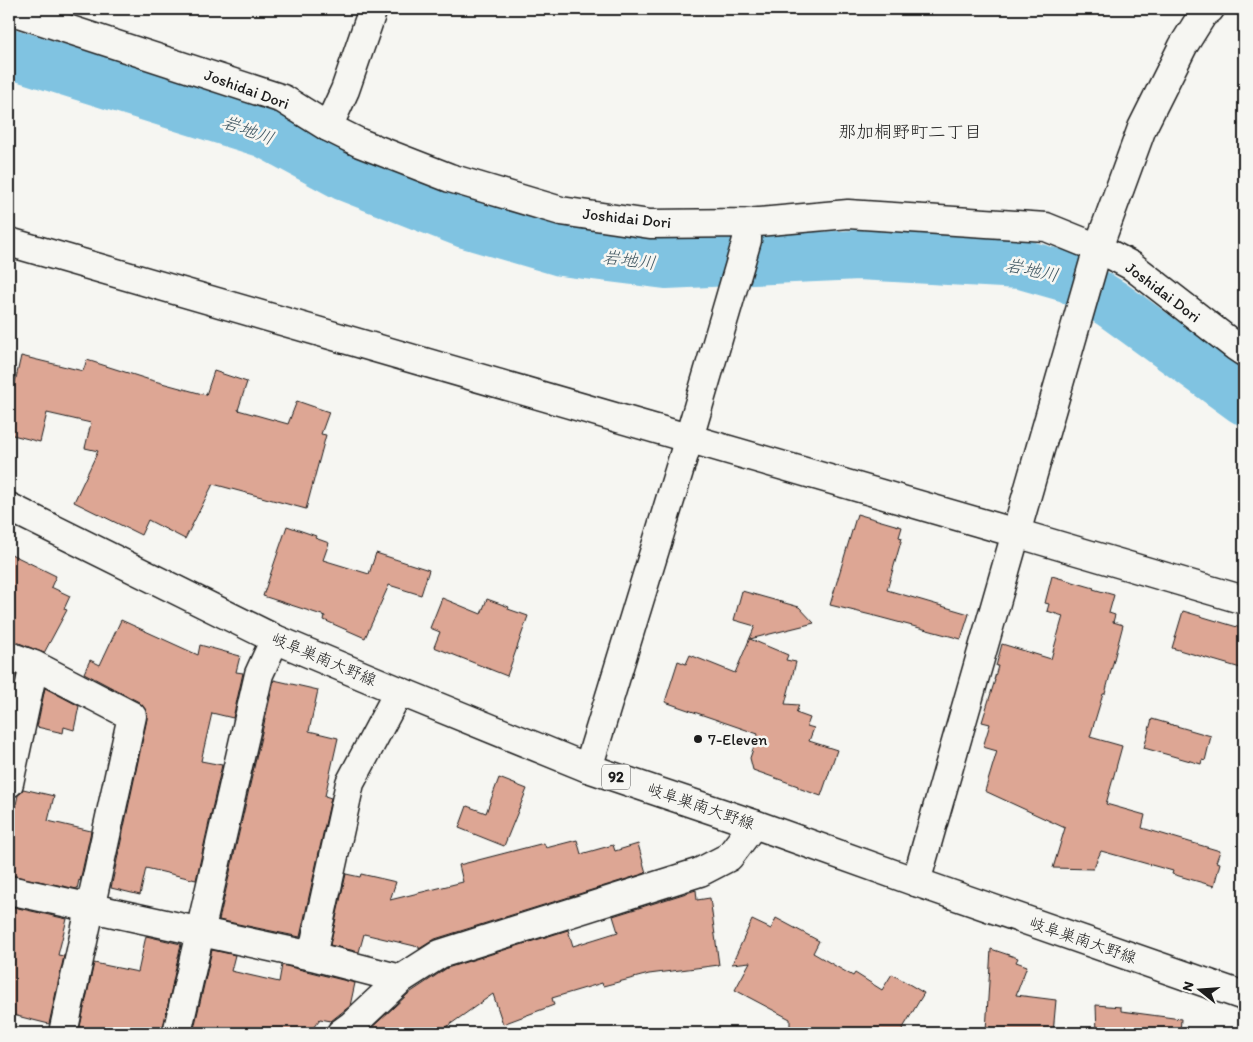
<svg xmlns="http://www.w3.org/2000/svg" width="1253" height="1042" font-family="Itim,'Klee One',sans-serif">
<rect width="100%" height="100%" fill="#f6f6f2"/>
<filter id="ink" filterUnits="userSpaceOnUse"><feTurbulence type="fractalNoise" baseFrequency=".02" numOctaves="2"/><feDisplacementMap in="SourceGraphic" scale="10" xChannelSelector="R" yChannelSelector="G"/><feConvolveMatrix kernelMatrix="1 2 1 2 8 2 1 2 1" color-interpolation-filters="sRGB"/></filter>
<g filter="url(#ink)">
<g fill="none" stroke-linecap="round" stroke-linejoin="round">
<path stroke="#80c3e1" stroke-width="50" d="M 9,53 L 265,133 L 345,176 L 465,223 L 561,251 L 666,264 L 859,255 L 1021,264 L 1070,278 L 1112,304 L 1244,400"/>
</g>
<path fill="#dda694" stroke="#1c1c1c" d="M 21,356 L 83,371 L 87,360 L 147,379 L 206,395 L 214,371 L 247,382 L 238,410 L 288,424 L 297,401 L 329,412 L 321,434 L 326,435 L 306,509 L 213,484 L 185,539 L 148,520 L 141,535 L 74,502 L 98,451 L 85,448 L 91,423 L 47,413 L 40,442 L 9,434 L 9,409 Z
M 857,514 L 902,527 L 899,537 L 902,538 L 887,590 L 969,614 L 961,639 L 875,616 L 830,605 Z
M 287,526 L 316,536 L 315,538 L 329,543 L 323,560 L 369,574 L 376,553 L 429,570 L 421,595 L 389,585 L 365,638 L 324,620 L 325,616 L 263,596 Z
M 9,553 L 56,576 L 51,587 L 70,596 L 64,609 L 67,610 L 44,653 L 14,641 L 9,641 Z
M 1052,576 L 1094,588 L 1093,589 L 1114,595 L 1109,613 L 1115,615 L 1113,622 L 1123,625 L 1105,694 L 1103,694 L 1090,737 L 1122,746 L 1106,804 L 1145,815 L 1142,828 L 1220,851 L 1216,862 L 1220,863 L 1214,886 L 1172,874 L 1173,871 L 1101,851 L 1093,869 L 1053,868 L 1065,828 L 985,791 L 997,751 L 983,747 L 990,724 L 982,722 L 995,680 L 994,680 L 998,666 L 996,666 L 1002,644 L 1051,659 L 1063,616 L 1047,611 L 1049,604 L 1045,603 Z
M 742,591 L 799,607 L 814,623 L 750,639 L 788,655 L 786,660 L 796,662 L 785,704 L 799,705 L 796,713 L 810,718 L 807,726 L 814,728 L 809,741 L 837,750 L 821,796 L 798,788 L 798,786 L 753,770 L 750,758 L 758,734 L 665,702 L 678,661 L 686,664 L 690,655 L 735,673 L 755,626 L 734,620 Z
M 442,598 L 481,614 L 487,599 L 509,607 L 508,609 L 528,616 L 507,676 L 434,647 L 440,632 L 430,628 Z
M 1183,611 L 1244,629 L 1244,669 L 1172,648 Z
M 121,620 L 198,655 L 200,645 L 240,656 L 236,672 L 243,673 L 233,718 L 212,713 L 201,761 L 222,765 L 196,880 L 146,868 L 140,895 L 111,888 L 147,719 L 146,710 L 139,702 L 84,673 L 90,660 L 100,665 Z
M 9,673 L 16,675 L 9,709 Z
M 274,680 L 318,690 L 309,731 L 338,738 L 325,796 L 331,798 L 300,937 L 219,920 Z
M 45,688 L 79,706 L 74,730 L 64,727 L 63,733 L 37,727 Z
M 1152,719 L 1211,736 L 1205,761 L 1202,760 L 1201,764 L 1144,748 Z
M 499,778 L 527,789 L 504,846 L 459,828 L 467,806 L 486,813 Z
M 23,789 L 54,796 L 48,821 L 91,831 L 80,881 L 79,880 L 77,889 L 9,875 L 9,837 L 18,795 L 21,793 Z
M 577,840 L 581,854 L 613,845 L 615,851 L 638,844 L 646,873 L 435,939 L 419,949 L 419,947 L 364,934 L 359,952 L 330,945 L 346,874 L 360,877 L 361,874 L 396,882 L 390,900 L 463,882 L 459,865 L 544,843 L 546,848 Z
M 696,890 L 697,900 L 710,898 L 719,965 L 649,974 L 603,986 L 602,983 L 552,998 L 554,1005 L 503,1024 L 493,994 L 438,1033 L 366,1033 L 408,994 L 447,968 L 568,930 L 573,946 L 618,932 L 613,916 Z
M 9,906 L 67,919 L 58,955 L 64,956 L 49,1024 L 9,1014 Z
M 776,918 L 819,941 L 813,953 L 853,976 L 855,973 L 882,990 L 892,974 L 924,993 L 900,1033 L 790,1033 L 790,1019 L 735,990 L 750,962 L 732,964 L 752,920 L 771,929 Z
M 146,936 L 181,944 L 162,1033 L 89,1033 L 79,1031 L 94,963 L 138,972 Z
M 991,949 L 1018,958 L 1016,962 L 1027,966 L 1016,995 L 1056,1000 L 1053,1033 L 1016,1033 L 986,1031 Z
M 212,950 L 235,955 L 231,971 L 279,982 L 282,965 L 355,983 L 350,1006 L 331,1021 L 320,1019 L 309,1033 L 193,1033 Z
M 1096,1005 L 1121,1007 L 1121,1011 L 1181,1019 L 1180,1033 L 1097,1033 Z"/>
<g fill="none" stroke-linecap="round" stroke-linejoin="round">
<g stroke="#1c1c1c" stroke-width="31">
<path id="minor" d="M 1210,9 L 1203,14 L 1183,46 L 1142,128 L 1098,248 L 1016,533 L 1244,600
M 328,127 L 345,90 L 373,9
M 9,242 L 1016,533 L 916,882
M 9,656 L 34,665 L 9,783
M 34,665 L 132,716 L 63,1033
M 9,890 L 312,956 L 401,979
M 312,956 L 350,783 L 399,691
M 177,1033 L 259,674 L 275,639
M 341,1033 L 352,1025 L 401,979 L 440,954 L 700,872 L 729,857 L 754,824"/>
</g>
<g stroke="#1c1c1c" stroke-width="31">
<path id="tertiary" d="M 9,10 L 283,99 L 328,127 L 360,143 L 450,178 L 561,211 L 650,224 L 747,223 L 848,214 L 1046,227 L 1098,248 L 1132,266 L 1235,346 L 1244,352
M 588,768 L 689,438 L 747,240 L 747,223"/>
</g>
<g stroke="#1c1c1c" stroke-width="31">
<path id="primary" d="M 9,507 L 275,639 L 399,691 L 588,768 L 754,824 L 916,882 L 1244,996"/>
</g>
<use href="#minor" stroke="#f6f6f2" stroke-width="28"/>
<use href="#tertiary" stroke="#f6f6f2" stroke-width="28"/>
<use href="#primary" stroke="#f6f6f2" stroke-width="28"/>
</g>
</g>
<circle fill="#1c1c1c" stroke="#f6f6f2" stroke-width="2" cx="698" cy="739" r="5"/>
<g text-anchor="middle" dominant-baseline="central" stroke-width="5" stroke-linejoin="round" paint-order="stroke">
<rect fill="#f6f6f2" stroke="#5d5d5c" stroke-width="1" x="602" y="764.5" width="28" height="25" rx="4"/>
<g font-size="15" font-weight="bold" fill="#1c1c1c">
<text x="616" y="777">92</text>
</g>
<g font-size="16" fill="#1c1c1c" stroke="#f6f6f2">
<text transform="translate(247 89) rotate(20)">Joshidai Dori</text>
<text transform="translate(627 218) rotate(6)">Joshidai Dori</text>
<text transform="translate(1163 292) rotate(37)">Joshidai Dori</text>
<text transform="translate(324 659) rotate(23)">岐阜巣南大野線</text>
<text transform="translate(701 806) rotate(19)">岐阜巣南大野線</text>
<text transform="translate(1083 940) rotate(19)">岐阜巣南大野線</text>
</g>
<g font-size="16" fill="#1c1c1c" stroke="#f6f6f2" text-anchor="start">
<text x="708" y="739">7-Eleven</text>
</g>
<g font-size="18" font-style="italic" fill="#3f5661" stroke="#f6f6f2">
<text transform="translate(248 130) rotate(20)">岩地川</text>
<text transform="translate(629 260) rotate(7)">岩地川</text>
<text transform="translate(1032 270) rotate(12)">岩地川</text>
</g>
<g font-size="18" fill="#1c1c1c" stroke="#f6f6f2">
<text x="910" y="132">那加桐野町二丁目</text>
</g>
</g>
<rect width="1253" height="1042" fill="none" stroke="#f6f6f2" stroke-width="30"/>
<rect x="15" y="15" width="1223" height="1012" fill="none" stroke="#1c1c1c" stroke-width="2" filter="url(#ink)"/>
<g transform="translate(1200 990) rotate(287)" stroke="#f6f6f2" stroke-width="4" paint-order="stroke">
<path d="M0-4L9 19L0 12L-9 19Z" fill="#1c1c1c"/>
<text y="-8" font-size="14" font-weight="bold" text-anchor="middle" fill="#1c1c1c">N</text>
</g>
</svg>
